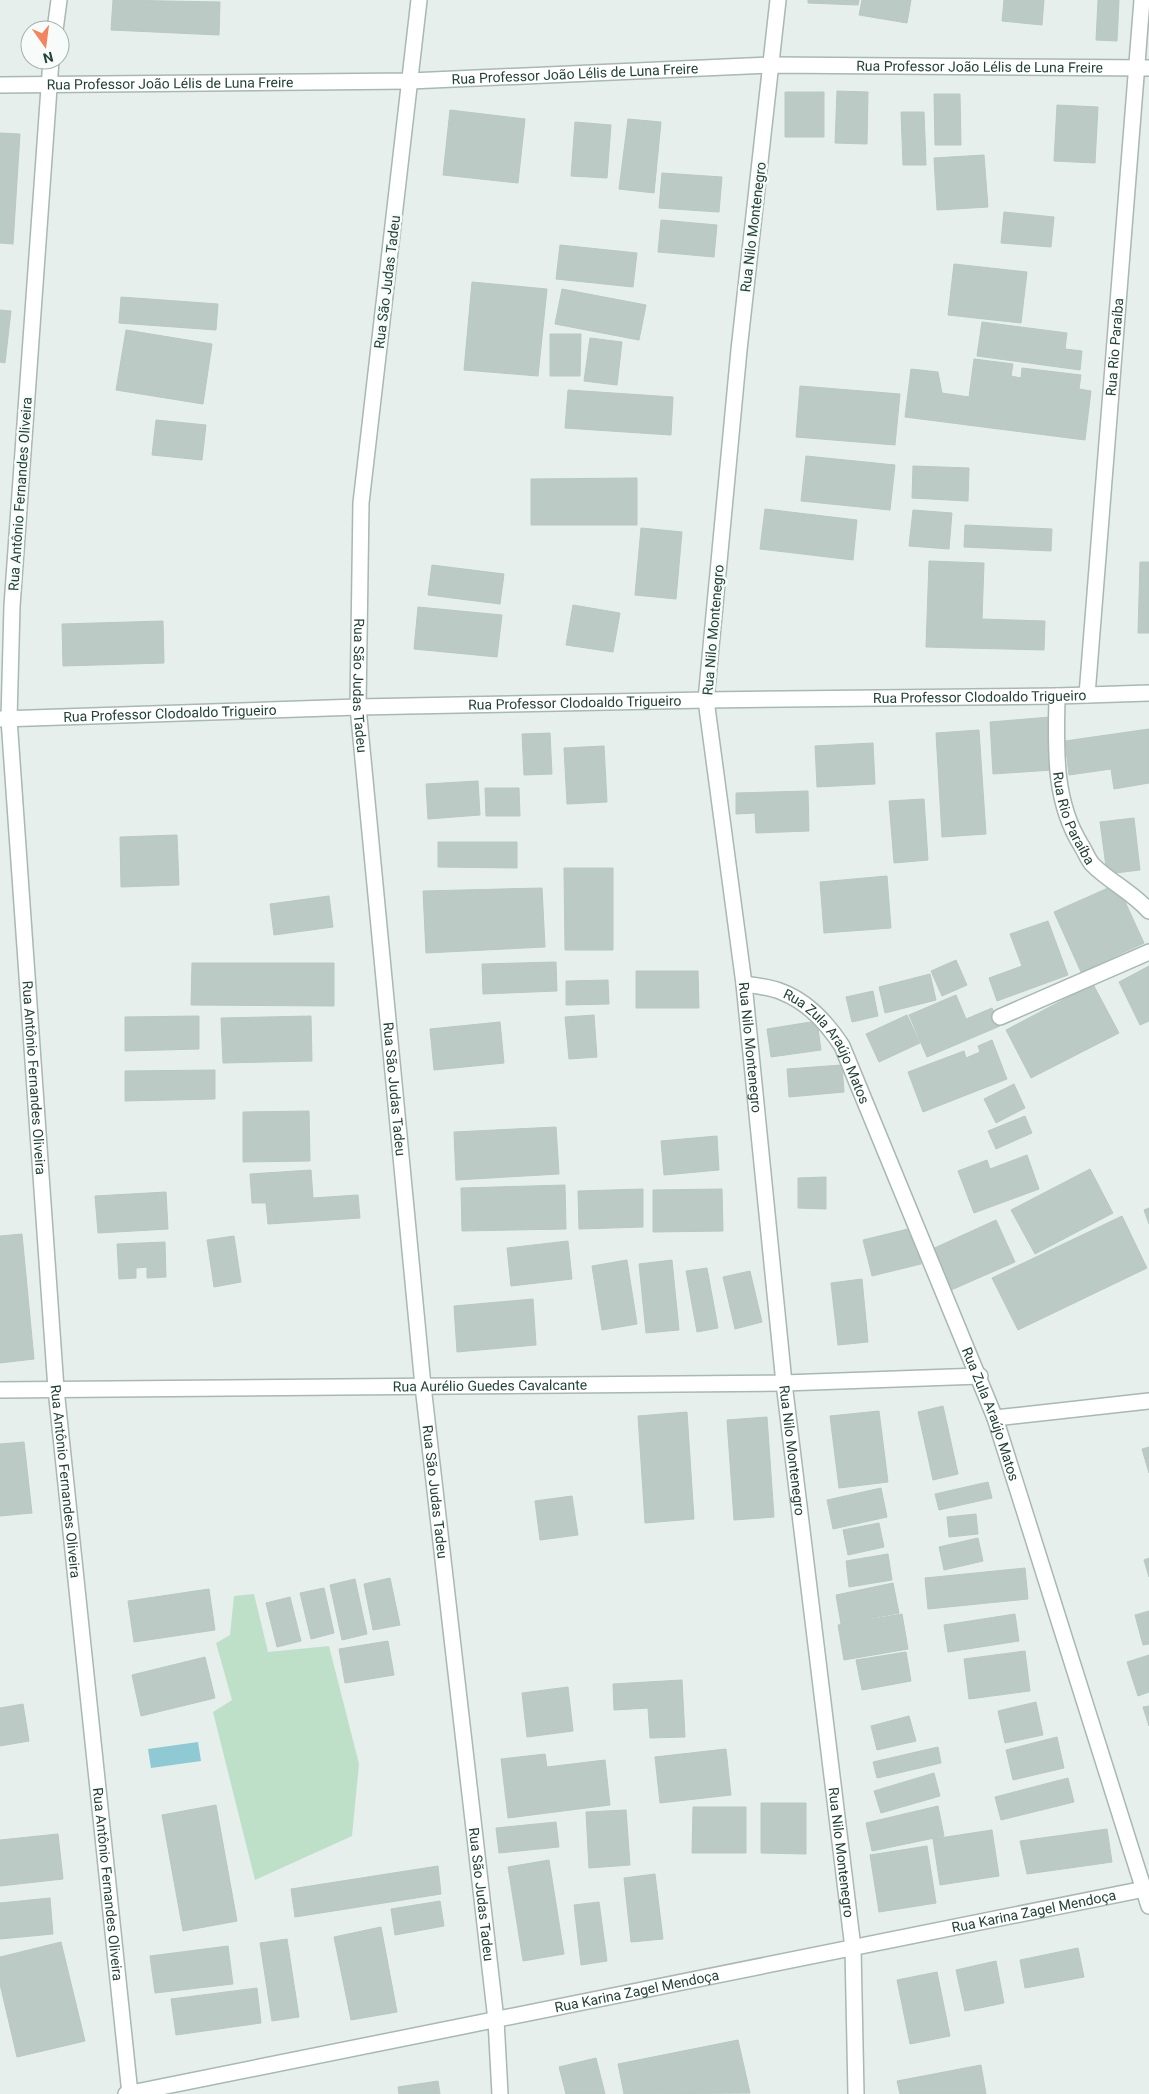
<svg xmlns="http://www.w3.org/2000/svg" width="1149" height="2094" font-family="Roboto,sans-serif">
<rect width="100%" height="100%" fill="#e6efeb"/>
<path fill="#bfe0c8" d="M 254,1594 L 268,1652 L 329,1646 L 359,1764 L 352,1836 L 255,1880 L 213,1712 L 232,1700 L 216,1643 L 230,1635 L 234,1596 Z"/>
<path fill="#8ec9d4" d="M 198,1742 L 201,1761 L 151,1768 L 148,1749 Z"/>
<path fill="#bbcac4" stroke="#b8c9c2" d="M 113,0 L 220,2 L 219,35 L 111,30 Z
M 808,0 L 859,0 L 858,5 L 808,3 Z
M 862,0 L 911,0 L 907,23 L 859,15 Z
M 1004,0 L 1044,0 L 1042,25 L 1002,21 Z
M 1098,0 L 1119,0 L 1117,41 L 1096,40 Z
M 837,91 L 868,92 L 867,144 L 835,143 Z
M 785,92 L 824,92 L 824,137 L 785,137 Z
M 934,94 L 960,94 L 961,145 L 935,145 Z
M 1057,105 L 1098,107 L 1095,163 L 1054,161 Z
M 450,110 L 525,119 L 518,183 L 443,175 Z
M 901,112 L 924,112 L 926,165 L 903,165 Z
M 628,119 L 661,122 L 654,193 L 619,189 Z
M 575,122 L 611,125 L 607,178 L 571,176 Z
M 0,133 L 20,134 L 13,244 L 0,243 Z
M 984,155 L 988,207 L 937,210 L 934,158 Z
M 662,173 L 722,177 L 719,212 L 659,208 Z
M 1004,212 L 1054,217 L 1051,247 L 1001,243 Z
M 661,220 L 717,225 L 714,257 L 658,252 Z
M 560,245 L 637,253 L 633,287 L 556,279 Z
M 954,264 L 1027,272 L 1021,323 L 948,315 Z
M 472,282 L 547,289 L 538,376 L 464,370 Z
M 562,289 L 646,305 L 639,340 L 555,324 Z
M 121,297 L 218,304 L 216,330 L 119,323 Z
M 0,310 L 11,311 L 5,363 L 0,362 Z
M 982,322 L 1067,333 L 1065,349 L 1082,351 L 1080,370 L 977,356 Z
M 126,330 L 212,344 L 203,404 L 116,390 Z
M 550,334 L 581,334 L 580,376 L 550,376 Z
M 590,338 L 622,342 L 617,385 L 584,381 Z
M 974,359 L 1013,364 L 1011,376 L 1021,378 L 1022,368 L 1081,375 L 1079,389 L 1091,391 L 1085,440 L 905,417 L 911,369 L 938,372 L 942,393 L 969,397 Z
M 800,386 L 900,394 L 895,445 L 796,437 Z
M 568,390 L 673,397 L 671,435 L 565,428 Z
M 156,420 L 206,425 L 202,460 L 152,455 Z
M 806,456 L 895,465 L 890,510 L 801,501 Z
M 913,466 L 969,468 L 968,501 L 912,498 Z
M 637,478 L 637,525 L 531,525 L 531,479 Z
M 765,509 L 857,520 L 853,560 L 760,549 Z
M 913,510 L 952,513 L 949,549 L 909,546 Z
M 965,525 L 1052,529 L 1051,551 L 964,547 Z
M 641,528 L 682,532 L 676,599 L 635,595 Z
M 929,561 L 984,563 L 982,619 L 1045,621 L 1044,650 L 926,647 Z
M 1140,562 L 1149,562 L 1149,633 L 1138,633 Z
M 432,565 L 504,574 L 500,604 L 428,595 Z
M 573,605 L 620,613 L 613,652 L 566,645 Z
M 418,607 L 502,615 L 497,657 L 414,649 Z
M 163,621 L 164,663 L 63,666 L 62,624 Z
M 1050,717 L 1053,770 L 993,774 L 990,722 Z
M 1149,729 L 1149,783 L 1114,789 L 1111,769 L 1069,775 L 1065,741 Z
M 979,730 L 986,834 L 942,837 L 936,733 Z
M 550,733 L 552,774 L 524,775 L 522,734 Z
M 873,743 L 875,784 L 817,787 L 815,746 Z
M 604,746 L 607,802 L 567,804 L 564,748 Z
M 478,781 L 480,815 L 428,819 L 426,784 Z
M 485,788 L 519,788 L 520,816 L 486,816 Z
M 808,791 L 809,831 L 756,833 L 755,813 L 736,814 L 736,793 Z
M 924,799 L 928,860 L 894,863 L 889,801 Z
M 1134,818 L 1140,870 L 1107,874 L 1100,822 Z
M 177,835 L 179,885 L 121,887 L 120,837 Z
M 438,842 L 517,842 L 517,868 L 438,867 Z
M 564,868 L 613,868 L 613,950 L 565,950 Z
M 887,876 L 891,928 L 824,933 L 820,882 Z
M 1117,884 L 1144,943 L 1081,972 L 1054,912 Z
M 542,888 L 545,947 L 426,953 L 423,891 Z
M 329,896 L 333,927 L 274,935 L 270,904 Z
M 1048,921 L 1068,975 L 997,1001 L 989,978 L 1022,966 L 1010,934 Z
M 956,960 L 967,985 L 942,996 L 931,971 Z
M 556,962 L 557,991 L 483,994 L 482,964 Z
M 192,963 L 334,963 L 334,1006 L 191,1005 Z
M 1149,966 L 1149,1021 L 1140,1025 L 1119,982 Z
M 636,971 L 698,971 L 699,1008 L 636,1008 Z
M 930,974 L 936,1000 L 885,1013 L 879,987 Z
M 608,980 L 609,1004 L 566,1005 L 566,981 Z
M 1093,984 L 1119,1033 L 1031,1078 L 1006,1030 Z
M 873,991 L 878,1016 L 852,1022 L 846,997 Z
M 956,995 L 966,1019 L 992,1008 L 1000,1026 L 927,1057 L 909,1015 Z
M 594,1015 L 597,1057 L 569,1059 L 565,1017 Z
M 907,1015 L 920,1043 L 879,1062 L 866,1034 Z
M 199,1016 L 199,1049 L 125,1051 L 125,1017 Z
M 311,1016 L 312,1061 L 223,1063 L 221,1018 Z
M 817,1021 L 821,1050 L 771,1057 L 767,1029 Z
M 500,1022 L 504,1063 L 434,1070 L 430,1029 Z
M 992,1040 L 1007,1079 L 923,1112 L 908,1072 L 964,1051 L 966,1058 L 980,1052 L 978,1046 Z
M 842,1065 L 844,1092 L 789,1097 L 787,1069 Z
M 215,1070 L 215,1099 L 125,1101 L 125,1071 Z
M 1014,1084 L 1025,1108 L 996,1123 L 984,1099 Z
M 309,1111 L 310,1161 L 243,1162 L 243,1112 Z
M 1025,1116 L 1032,1133 L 996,1149 L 988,1131 Z
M 556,1127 L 559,1174 L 456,1180 L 454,1132 Z
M 717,1136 L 719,1170 L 664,1175 L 661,1141 Z
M 1027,1155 L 1039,1189 L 974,1213 L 958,1171 L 987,1160 L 990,1169 Z
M 1090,1169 L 1113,1213 L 1035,1254 L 1011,1210 Z
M 311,1170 L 313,1198 L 358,1195 L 360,1218 L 268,1224 L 266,1203 L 252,1203 L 250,1174 Z
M 826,1177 L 826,1209 L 798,1208 L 798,1178 Z
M 565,1185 L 566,1229 L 462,1231 L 461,1188 Z
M 643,1189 L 643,1227 L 579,1229 L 578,1191 Z
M 722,1189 L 723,1231 L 653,1232 L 653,1190 Z
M 166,1192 L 168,1229 L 98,1233 L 95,1196 Z
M 1149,1208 L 1149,1224 L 1144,1210 Z
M 1122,1216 L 1147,1268 L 1018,1330 L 992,1278 Z
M 996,1220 L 1015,1262 L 949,1291 L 930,1250 Z
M 912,1228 L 921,1264 L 872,1276 L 863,1240 Z
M 22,1234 L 34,1359 L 0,1363 L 0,1236 Z
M 234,1236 L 241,1282 L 214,1287 L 207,1240 Z
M 568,1241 L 572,1279 L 511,1286 L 507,1248 Z
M 165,1242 L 166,1277 L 147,1278 L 147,1267 L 136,1268 L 136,1278 L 119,1279 L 117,1244 Z
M 627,1260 L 637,1324 L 602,1330 L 592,1266 Z
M 672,1260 L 679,1330 L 646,1333 L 639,1264 Z
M 707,1268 L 718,1328 L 697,1332 L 686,1271 Z
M 750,1271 L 762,1322 L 735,1329 L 723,1277 Z
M 862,1279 L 868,1342 L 838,1345 L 831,1283 Z
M 533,1299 L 536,1345 L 457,1352 L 454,1306 Z
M 943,1406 L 958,1474 L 933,1480 L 918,1412 Z
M 879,1411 L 888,1482 L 839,1488 L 830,1416 Z
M 687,1412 L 694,1519 L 645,1523 L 638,1416 Z
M 767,1417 L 774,1517 L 734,1520 L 727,1420 Z
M 24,1442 L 32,1513 L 0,1516 L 0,1444 Z
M 1149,1447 L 1149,1473 L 1142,1449 Z
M 988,1482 L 992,1498 L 939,1510 L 935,1494 Z
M 881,1488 L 887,1517 L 833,1529 L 827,1500 Z
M 572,1496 L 578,1535 L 540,1540 L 535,1501 Z
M 976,1514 L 978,1534 L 949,1537 L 947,1517 Z
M 879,1523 L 884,1547 L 848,1555 L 843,1530 Z
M 978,1538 L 983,1561 L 944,1570 L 939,1547 Z
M 888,1554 L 892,1580 L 849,1587 L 846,1561 Z
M 1149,1558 L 1149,1577 L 1144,1560 Z
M 1025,1568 L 1028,1599 L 928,1609 L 925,1578 Z
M 390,1578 L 400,1625 L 373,1630 L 364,1584 Z
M 355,1579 L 367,1634 L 342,1640 L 330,1585 Z
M 893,1583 L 899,1613 L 841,1624 L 836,1595 Z
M 324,1588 L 334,1633 L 311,1639 L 300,1593 Z
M 209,1589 L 215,1630 L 134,1642 L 128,1601 Z
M 290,1597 L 301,1641 L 277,1647 L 266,1603 Z
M 1149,1611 L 1149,1644 L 1143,1645 L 1135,1615 Z
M 902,1614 L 908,1649 L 844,1660 L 838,1625 Z
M 1015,1614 L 1019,1641 L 948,1652 L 944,1625 Z
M 388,1641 L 394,1675 L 345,1683 L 339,1649 Z
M 1025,1651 L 1030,1691 L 969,1699 L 964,1659 Z
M 906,1652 L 911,1681 L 862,1690 L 856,1660 Z
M 1149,1655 L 1149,1692 L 1138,1696 L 1127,1662 Z
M 205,1657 L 215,1698 L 141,1716 L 132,1675 Z
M 682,1680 L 685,1737 L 650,1738 L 648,1708 L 614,1710 L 613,1684 Z
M 568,1687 L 573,1731 L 527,1737 L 522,1693 Z
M 1036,1702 L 1043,1735 L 1005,1743 L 998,1711 Z
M 23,1704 L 29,1741 L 0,1746 L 0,1708 Z
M 1149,1706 L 1149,1726 L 1143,1707 Z
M 909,1716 L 916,1741 L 877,1750 L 871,1726 Z
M 1057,1737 L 1064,1768 L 1013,1780 L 1006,1750 Z
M 938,1747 L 941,1763 L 877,1778 L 873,1762 Z
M 726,1749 L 731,1795 L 660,1803 L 655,1757 Z
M 545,1754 L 547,1767 L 605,1760 L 610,1805 L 508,1818 L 501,1759 Z
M 934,1773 L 940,1796 L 881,1813 L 874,1791 Z
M 1068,1778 L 1074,1802 L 1001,1820 L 995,1797 Z
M 761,1803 L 806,1803 L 806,1854 L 761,1853 Z
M 216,1805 L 237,1921 L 183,1931 L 162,1815 Z
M 938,1806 L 944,1836 L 872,1851 L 866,1823 Z
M 693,1807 L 746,1807 L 746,1853 L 692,1853 Z
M 626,1810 L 630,1865 L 589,1868 L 586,1812 Z
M 556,1822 L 559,1847 L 499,1853 L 496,1828 Z
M 1107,1829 L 1112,1862 L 1027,1874 L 1020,1841 Z
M 992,1830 L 999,1876 L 940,1885 L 933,1839 Z
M 58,1834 L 63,1879 L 0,1886 L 0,1840 Z
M 927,1846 L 936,1903 L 879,1912 L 870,1855 Z
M 549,1860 L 564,1954 L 523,1961 L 508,1867 Z
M 438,1866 L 441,1894 L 295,1917 L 291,1889 Z
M 655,1874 L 663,1939 L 631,1942 L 624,1878 Z
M 50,1898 L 53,1934 L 0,1939 L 0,1903 Z
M 440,1901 L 444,1926 L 395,1935 L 391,1909 Z
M 599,1902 L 607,1961 L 581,1965 L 574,1905 Z
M 381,1927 L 397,2012 L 351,2020 L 334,1937 Z
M 287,1939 L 299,2017 L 272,2021 L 260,1943 Z
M 61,1942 L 85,2041 L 17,2057 L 0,1984 L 0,1957 Z
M 228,1946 L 233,1984 L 155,1993 L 150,1956 Z
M 1078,1948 L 1084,1977 L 1025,1988 L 1020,1960 Z
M 996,1961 L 1004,2003 L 965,2011 L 956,1970 Z
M 937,1972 L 950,2036 L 910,2044 L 897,1980 Z
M 257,1988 L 261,2023 L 176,2035 L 171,1999 Z
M 738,2040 L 750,2093 L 624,2094 L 618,2064 Z
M 596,2058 L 605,2094 L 566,2094 L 559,2067 Z
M 981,2065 L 986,2094 L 900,2094 L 897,2081 Z
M 438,2081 L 440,2094 L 399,2094 L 398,2087 Z"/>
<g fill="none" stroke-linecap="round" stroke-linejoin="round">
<g stroke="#a8b8b2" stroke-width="18">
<g id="minor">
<path id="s1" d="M 419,0 L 361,503 L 358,707 L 423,1386 L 496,2020 L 500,2094"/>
<path id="s2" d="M 778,0 L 739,350 L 706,700 L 744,984 L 784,1383 L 853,1948 L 856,2094"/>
<path d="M 55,30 L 59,0"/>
<path id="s3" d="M 51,60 L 12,606 L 9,719 L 56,1389 L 130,2094"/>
<path id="s4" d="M 0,85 L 410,81 L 772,65 L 1149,68"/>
<path id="s5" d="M 1087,695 L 1142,0"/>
<path id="s6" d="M 1057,696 C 1056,748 1053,800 1081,845 C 1085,851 1088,860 1093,865 C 1110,882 1132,892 1149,911"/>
<path id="s7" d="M 1,719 L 358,707 L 706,700 L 1057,696 L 1149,693"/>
<path id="s8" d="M 744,984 C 757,986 771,987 782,992 C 808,1002 827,1023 842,1046 L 995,1418 L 1149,1906"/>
<path d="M 1000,1017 L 1149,952"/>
<path id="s9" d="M 0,1390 L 784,1383 L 980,1376"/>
<path d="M 995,1418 L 1149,1401"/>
<path id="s10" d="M 126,2094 L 1149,1888"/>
</g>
</g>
<use href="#minor" stroke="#fff" stroke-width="15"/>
</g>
<g text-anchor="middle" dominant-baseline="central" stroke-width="5" stroke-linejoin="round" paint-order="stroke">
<g font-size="14" fill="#24423a" stroke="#f7fbf9">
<text stroke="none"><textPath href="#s4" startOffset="980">Rua Professor João Lélis de Luna Freire</textPath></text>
<text stroke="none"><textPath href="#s4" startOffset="575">Rua Professor João Lélis de Luna Freire</textPath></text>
<text stroke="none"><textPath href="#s4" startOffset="170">Rua Professor João Lélis de Luna Freire</textPath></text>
<text transform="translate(753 227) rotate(-83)">Rua Nilo Montenegro</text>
<text transform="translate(387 282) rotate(-83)">Rua São Judas Tadeu</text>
<text stroke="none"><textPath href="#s5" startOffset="349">Rua Rio Paraíba</textPath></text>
<text transform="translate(20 494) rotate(-86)">Rua Antônio Fernandes Oliveira</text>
<text transform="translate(713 630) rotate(-85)">Rua Nilo Montenegro</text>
<text stroke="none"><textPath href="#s1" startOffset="689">Rua São Judas Tadeu</textPath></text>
<text stroke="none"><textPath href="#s7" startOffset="979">Rua Professor Clodoaldo Trigueiro</textPath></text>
<text stroke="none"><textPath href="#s7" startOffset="574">Rua Professor Clodoaldo Trigueiro</textPath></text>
<text stroke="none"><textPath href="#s7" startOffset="169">Rua Professor Clodoaldo Trigueiro</textPath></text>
<text stroke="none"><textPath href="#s6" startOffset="125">Rua Rio Paraíba</textPath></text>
<text stroke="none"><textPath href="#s2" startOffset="1054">Rua Nilo Montenegro</textPath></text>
<text stroke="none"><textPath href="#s8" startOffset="112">Rua Zula Araújo Matos</textPath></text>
<text stroke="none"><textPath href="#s3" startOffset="1020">Rua Antônio Fernandes Oliveira</textPath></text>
<text stroke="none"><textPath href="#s1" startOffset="1094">Rua São Judas Tadeu</textPath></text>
<text stroke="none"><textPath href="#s9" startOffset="490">Rua Aurélio Guedes Cavalcante</textPath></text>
<text stroke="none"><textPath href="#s8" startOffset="518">Rua Zula Araújo Matos</textPath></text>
<text stroke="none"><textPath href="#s2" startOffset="1459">Rua Nilo Montenegro</textPath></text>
<text stroke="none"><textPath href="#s3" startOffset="1425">Rua Antônio Fernandes Oliveira</textPath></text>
<text stroke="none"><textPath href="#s1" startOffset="1499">Rua São Judas Tadeu</textPath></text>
<text stroke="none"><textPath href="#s2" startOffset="1864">Rua Nilo Montenegro</textPath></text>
<text stroke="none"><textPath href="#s3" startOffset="1830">Rua Antônio Fernandes Oliveira</textPath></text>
<text stroke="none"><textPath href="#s1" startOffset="1904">Rua São Judas Tadeu</textPath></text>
<text stroke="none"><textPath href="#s10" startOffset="926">Rua Karina Zagel Mendoça</textPath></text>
<text stroke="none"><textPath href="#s10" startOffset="521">Rua Karina Zagel Mendoça</textPath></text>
</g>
</g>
<g transform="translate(45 45) rotate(166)"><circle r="24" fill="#f7fbf9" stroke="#a3b1ad"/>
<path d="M0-4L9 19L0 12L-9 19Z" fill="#f4845f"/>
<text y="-8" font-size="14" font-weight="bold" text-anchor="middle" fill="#24423a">N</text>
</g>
</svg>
